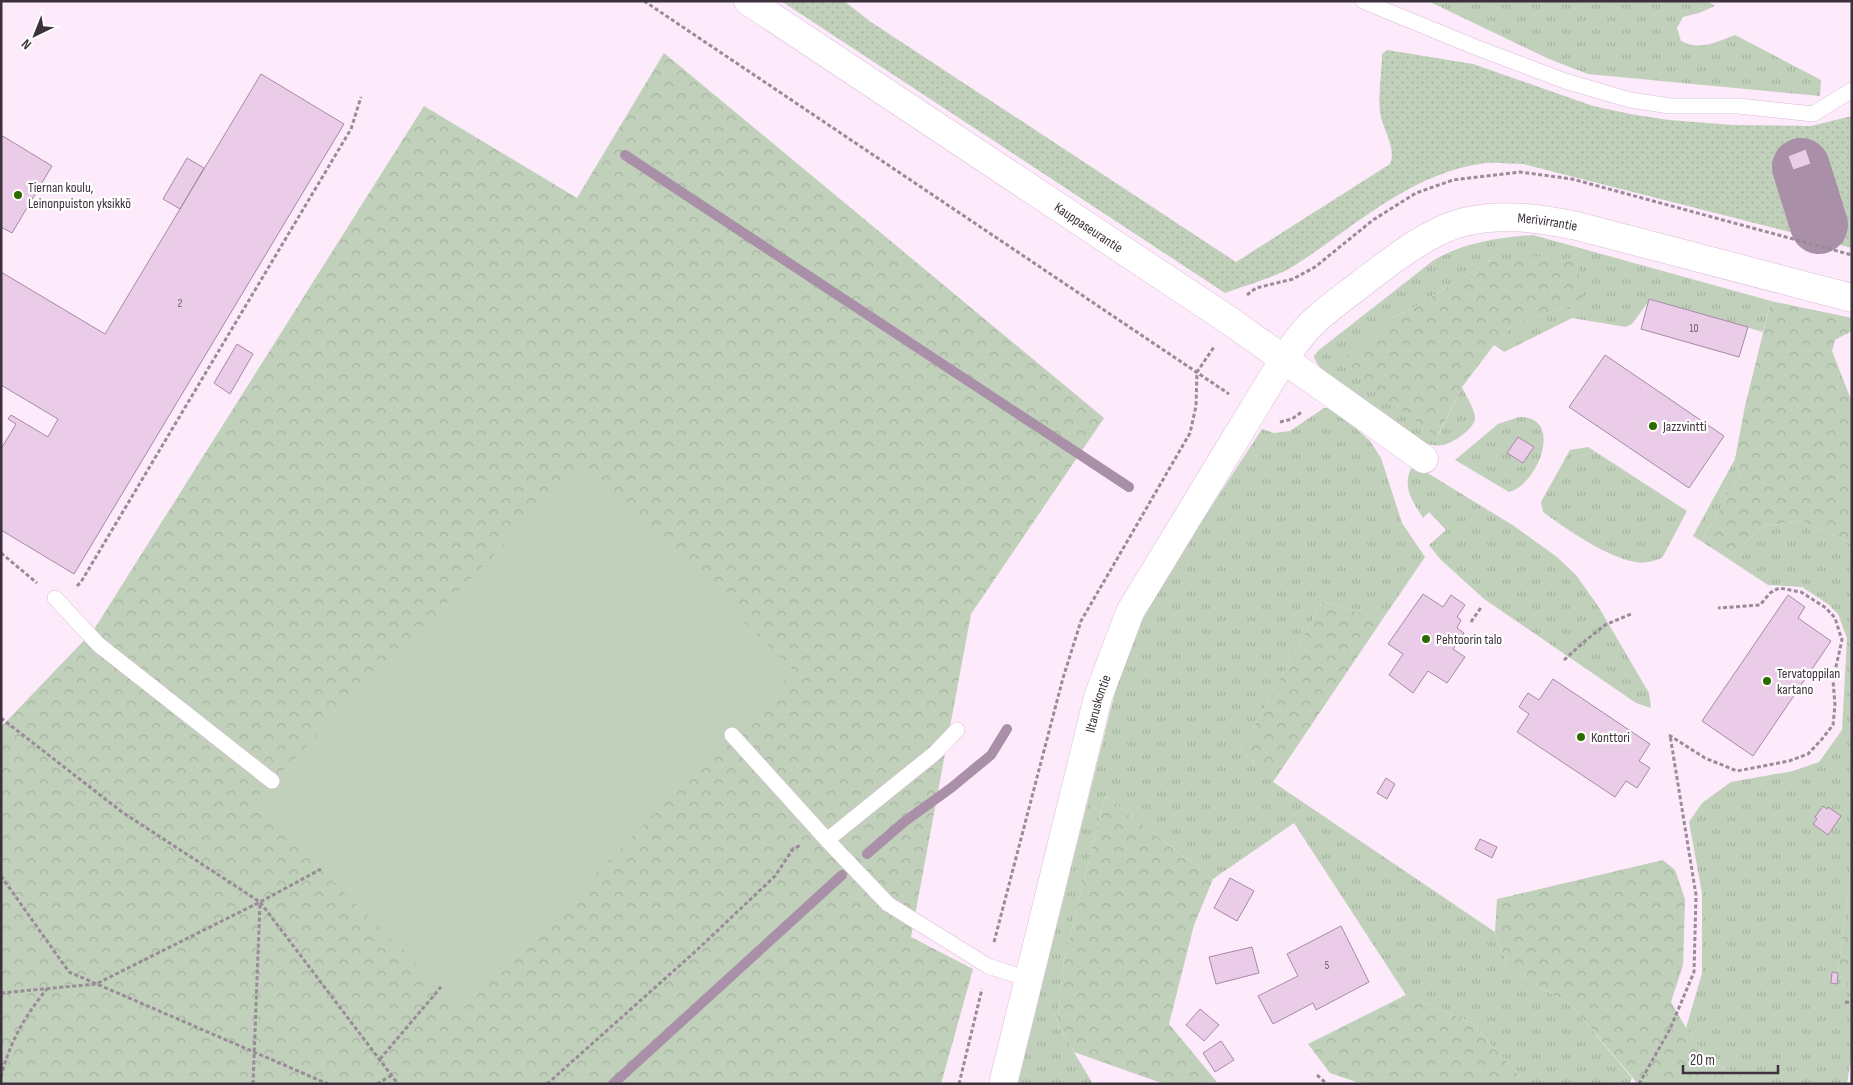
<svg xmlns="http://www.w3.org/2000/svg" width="1853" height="1085" font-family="'Sofia Sans Condensed',sans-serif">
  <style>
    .grass { fill: url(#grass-tufts) }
    .forest { fill: url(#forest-crowns) }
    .park { fill: url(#park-dots) }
    .pitch { fill: #c0d0ba }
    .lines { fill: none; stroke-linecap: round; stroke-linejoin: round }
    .stream { stroke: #a98fa7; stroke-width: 10 }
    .river { stroke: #a98fa7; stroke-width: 58 }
    .building { fill: #eacce8; stroke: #a68aa4 }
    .service-casing { stroke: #dabcd7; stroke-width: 16 }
    .minor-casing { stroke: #dabcd7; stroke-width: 29 }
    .path { stroke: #9a8b99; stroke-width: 3; stroke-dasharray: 4 2.5; stroke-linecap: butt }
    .service { stroke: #fff; stroke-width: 15 }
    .minor { stroke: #fff; stroke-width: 28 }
    .poi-dot { fill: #2b6c00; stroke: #fefefe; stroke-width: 2 }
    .labels { text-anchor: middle; stroke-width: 4.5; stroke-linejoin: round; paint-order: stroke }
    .number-label { font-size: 11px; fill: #685867 }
    .poi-label { font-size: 14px; fill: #3d313c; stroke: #fefefe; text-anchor: start }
    .street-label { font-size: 14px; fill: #3d313c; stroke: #fefefe }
  </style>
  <defs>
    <pattern id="grass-tufts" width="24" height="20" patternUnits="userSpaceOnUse" patternTransform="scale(1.25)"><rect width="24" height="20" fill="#c0d0ba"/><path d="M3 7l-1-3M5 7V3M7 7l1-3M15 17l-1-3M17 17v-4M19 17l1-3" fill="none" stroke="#a6b3a1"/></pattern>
    <pattern id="forest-crowns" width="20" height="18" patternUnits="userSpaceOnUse" patternTransform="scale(1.25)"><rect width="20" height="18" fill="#c0d0ba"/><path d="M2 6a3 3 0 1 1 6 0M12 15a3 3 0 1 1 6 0" fill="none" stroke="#a6b3a1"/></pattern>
    <pattern id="park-dots" width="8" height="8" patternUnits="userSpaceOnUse" patternTransform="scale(1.25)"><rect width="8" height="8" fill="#c0d0ba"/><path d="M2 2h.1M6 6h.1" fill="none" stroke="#a6b3a1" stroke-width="1.8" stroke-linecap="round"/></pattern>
  </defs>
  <rect width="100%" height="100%" fill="#fdeafb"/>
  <path class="grass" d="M1428,1H1707L1715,6L1699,13L1683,17L1677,28L1681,41C1700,51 1716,42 1735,35L1821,80L1820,96L1588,74L1549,59Z
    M1533,235L1771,301L1763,332L1650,299L1633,323L1626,327L1572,318L1504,352L1494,345L1514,323L1584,302L1491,260L1413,308L1390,319L1438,436L1462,387C1466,396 1474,408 1475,417C1476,428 1453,443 1443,445C1436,446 1431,445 1424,443C1403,429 1316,377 1314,356L1319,350L1434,260C1466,242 1497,238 1533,235Z
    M1324,408H1333L1370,441L1381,458L1402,523L1425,557L1382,620L1323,601L1241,750L1273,782L1495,932L1508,968L1571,1005L1632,1078L1629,1084H1527L1472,1023L1406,995L1294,823L1213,879L1105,796L1064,960L1057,1024L1093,1084H1017L1124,656L1156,591L1262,429L1274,433L1290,431Z
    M1519,417C1565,416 1538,485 1509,492L1455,460L1498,424Z
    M1588,447L1687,511L1662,558C1653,561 1645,564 1636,562C1608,558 1566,529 1543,512L1541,502L1570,450Z
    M1735,459L1741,473L1701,541L1693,536Z
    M1412,467L1421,469L1514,526L1557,557L1576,575L1598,606L1649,693L1651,708L1636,703L1484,599L1440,559L1429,545L1446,530L1429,512L1423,518C1413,502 1401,486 1412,467Z
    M1802,521L1852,544V859L1838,973L1852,992V1052L1847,1084H1760L1709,1061L1686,1028L1702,973V893L1689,822L1702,803L1731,782L1793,771L1819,762L1842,730L1847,638L1838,614L1828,604L1802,587L1768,585L1727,558L1764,526Z"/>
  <path class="forest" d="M664,53L1104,418L971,614L911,937L973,969L941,1084H1V727L93,631L424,106L577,198Z
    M1544,256L1577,261L1584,302L1514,323L1494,345L1462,387L1437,437L1339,362L1390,319L1413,308L1491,260Z
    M1771,301L1852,318V331L1835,340L1832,351L1852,402V544L1802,521L1764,526L1727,558L1701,541L1741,473L1735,459L1745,406Z
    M1323,601L1382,620L1273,782L1241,750Z
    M1105,796L1213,879L1194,925L1169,1024L1217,1082L1164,1084L1074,1052L1057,1024L1064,960Z
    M1852,859V992L1838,973Z
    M1663,860L1675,870L1685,899L1683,965L1671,1002L1686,1028L1709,1061L1760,1084H1638L1571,1005L1508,968L1495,932L1497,899Z
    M1406,995L1472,1023L1527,1084H1379L1356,1082L1330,1073L1308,1044Z"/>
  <path class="park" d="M781,1H844L871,22L1236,262L1390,164C1397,147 1382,129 1380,112C1378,96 1382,70 1382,54L1387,50L1473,64L1593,106L1630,114L1669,120L1733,125L1811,126L1852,116V248L1523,164C1511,164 1497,162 1485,163C1407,174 1356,227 1292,267C1276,277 1244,286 1225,293Z"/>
  <path class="pitch" d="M583,464L794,671L463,1009L252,802Z"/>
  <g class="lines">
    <path class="stream" d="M625,155L1129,487
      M867,854L904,822L951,788L991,755L1007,729
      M613,1084L842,875"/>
    <path class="river" d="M1801,167L1819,225"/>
  </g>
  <path class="building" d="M261,74L344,124L74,574L1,530V449L16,424L8,419L11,415L48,437L58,419L1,385V272L105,334Z
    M1,135L52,166L12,233L1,227Z
    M1806,149L1811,164L1793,170L1788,156Z
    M187,158L204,168L180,209L163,199Z
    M1649,299L1748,327L1739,357L1641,329Z
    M237,344L253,354L230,394L214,383Z
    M1605,355L1724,436L1689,488L1569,407Z
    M1518,437L1534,447L1523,463L1507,453Z
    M1423,594L1443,607L1451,595L1465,605L1457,617L1461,620L1457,628L1464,633L1453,649L1465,657L1447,683L1428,671L1413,693L1389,675L1403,654L1388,644Z
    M1788,595L1805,607L1798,618L1831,641L1753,756L1702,721Z
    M1553,679L1650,744L1639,761L1650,768L1637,788L1626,781L1615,797L1517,732L1529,714L1519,707L1523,700L1528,693L1539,700Z
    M1386,778L1395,784L1387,799L1377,793Z
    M1823,806L1827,809L1828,807L1841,816L1828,835L1813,824L1817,819L1815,817Z
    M1480,839L1497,847L1492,858L1475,849Z
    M1230,878L1254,891L1237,921L1214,908Z
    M1341,926L1369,982L1316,1010L1313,1003L1273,1024L1258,996L1298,976L1287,954Z
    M1252,947L1259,973L1216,984L1209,957Z
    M1832,972L1838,973L1837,984L1831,983Z
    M1200,1009L1219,1025L1204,1041L1186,1025Z
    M1221,1041L1234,1060L1215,1072L1203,1053Z"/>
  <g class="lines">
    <defs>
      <path id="service" d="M1363,1L1475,47L1565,81L1630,100L1670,106H1738L1813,114L1852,90
        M55,598L99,645L272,781
        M732,735L827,840L935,753L957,730
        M827,840L888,904L988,966L1028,979"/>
      <g id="minor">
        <path id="s1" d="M748,1L1230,321L1424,459"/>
        <path id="s2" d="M1003,1084L1098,697L1130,612L1284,359C1294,345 1304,329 1318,318C1330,307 1344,297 1357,287C1386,265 1427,231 1464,222C1503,213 1538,218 1577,226L1852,298"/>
      </g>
    </defs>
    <use href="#service" class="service-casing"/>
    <use href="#minor" class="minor-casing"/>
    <path class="path" d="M644,1L1229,394
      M1247,295L1256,288L1293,279L1315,267L1373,220L1416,193L1453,180L1520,172L1572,179L1852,255
      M1280,422L1292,419L1303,411
      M1,553L37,583
      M77,586L81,582L351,129L361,97
      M1471,622L1482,606
      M1564,660L1585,641L1605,625L1631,614
      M1,718L122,812L260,902L398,1084
      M1669,735L1705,758L1737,771L1789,761L1808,754L1822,739L1833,725L1835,705L1833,680L1842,640L1835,618L1826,608L1801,592L1779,588L1770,593L1760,605L1718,608
      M1,876L69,972L328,1084
      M994,942L1063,678L1081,621L1190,433L1196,406L1197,372L1214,347
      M1,993L96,984L260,902L321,869
      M1845,1002L1852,1003
      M380,1059L441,987
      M1317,1075L1327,1084
      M1,1077C9,1044 25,1015 47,989
      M253,1084L260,902
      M377,1084L392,1075
      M547,1084L697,950L775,876L793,849L801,845
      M959,1084L982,989
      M1639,1084L1670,1029L1694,972L1696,895L1670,735"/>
    <use href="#service" class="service"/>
    <use href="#minor" class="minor"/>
  </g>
  <g class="poi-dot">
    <circle cx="18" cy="195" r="5"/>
    <circle cx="1653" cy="426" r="5"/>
    <circle cx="1426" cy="639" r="5"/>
    <circle cx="1767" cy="681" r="5"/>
    <circle cx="1581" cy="737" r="5"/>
  </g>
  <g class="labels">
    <g class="number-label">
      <text x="180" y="307">2</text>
      <text x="1694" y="332">10</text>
      <text x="1327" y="969">5</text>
    </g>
    <g class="poi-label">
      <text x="28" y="192">Tiernan koulu,<tspan x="28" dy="16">Leinonpuiston yksikkö</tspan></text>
      <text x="1663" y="431">Jazzvintti</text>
      <text x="1436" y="644">Pehtoorin talo</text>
      <text x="1777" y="678">Tervatoppilan<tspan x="1777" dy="16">kartano</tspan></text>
      <text x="1591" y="742">Konttori</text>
    </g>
    <g class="street-label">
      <text dy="5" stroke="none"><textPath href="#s2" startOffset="1099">Merivirrantie</textPath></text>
      <text dy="5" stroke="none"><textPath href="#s1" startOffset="409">Kauppaseurantie</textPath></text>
      <text dy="5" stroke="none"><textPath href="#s2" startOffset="392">Iltaruskontie</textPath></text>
    </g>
  </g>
  <rect width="1853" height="1085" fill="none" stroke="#3d313c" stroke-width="5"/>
  <g transform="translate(35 35) rotate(223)" stroke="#fefefe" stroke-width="4" paint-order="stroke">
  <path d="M0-4L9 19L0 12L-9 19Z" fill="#3d313c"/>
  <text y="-8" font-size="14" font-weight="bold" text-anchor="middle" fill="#3d313c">N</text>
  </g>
  <path d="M1683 1065v8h95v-8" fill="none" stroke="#3d313c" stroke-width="2.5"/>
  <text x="1690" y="1065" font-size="15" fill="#3d313c" stroke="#fefefe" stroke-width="4" paint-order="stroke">20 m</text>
</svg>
